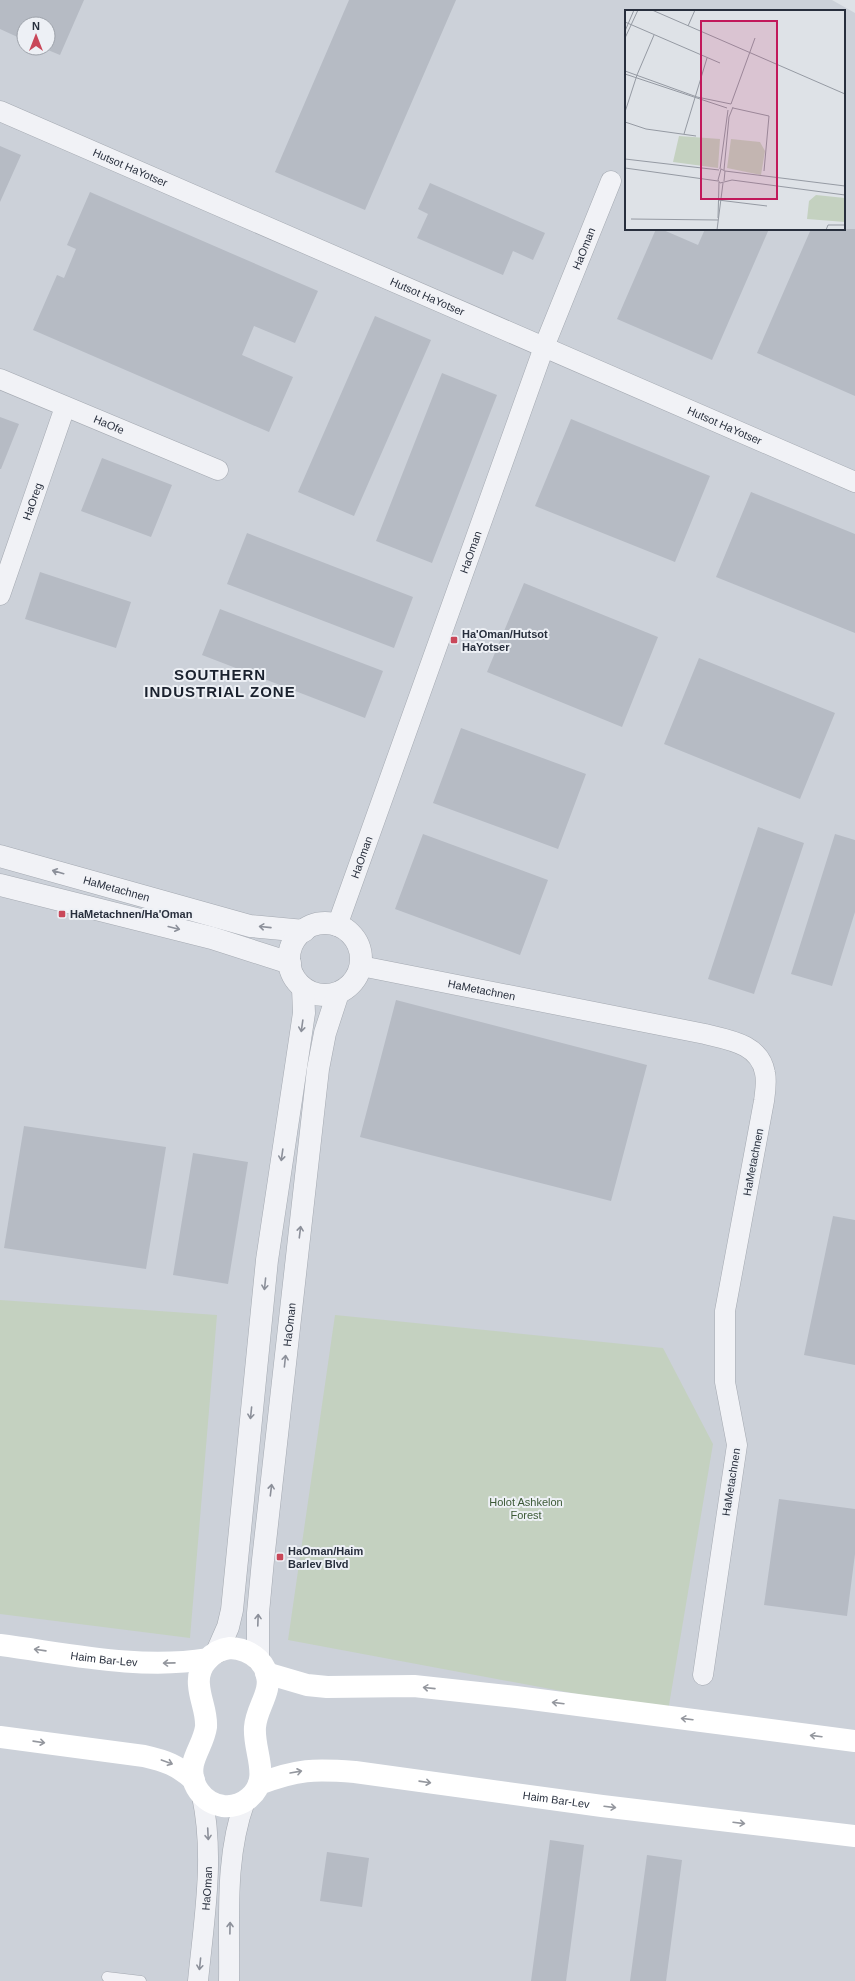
<svg xmlns="http://www.w3.org/2000/svg" width="855" height="1981" font-family="Helvetica,sans-serif">
  <style>
    .built { fill: #ccd1d9; fill-rule: evenodd }
    .green { fill: #c4d1c0 }
    .building { fill: #b6bbc4 }
    .lines { fill: none; stroke-linecap: round; stroke-linejoin: round }
    .service-casing { stroke: #a4a9b1; stroke-width: 11 }
    .minor-casing { stroke: #a4a9b1; stroke-width: 21 }
    .tertiary-casing { stroke: #a4a9b1; stroke-width: 23 }
    .service { stroke: #f1f2f6; stroke-width: 10 }
    .minor { stroke: #f1f2f6; stroke-width: 20 }
    .tertiary { stroke: #f1f2f6; stroke-width: 22 }
    .secondary { stroke: #fff; stroke-width: 22 }
    .oneway { stroke: #8c909a }
    .oneway2 { stroke: #94979e }
    .poi-dot { fill: #c94759; stroke: #edf0f5; stroke-width: 1.5 }
    .labels { text-anchor: middle; stroke-width: 4; stroke-linejoin: round; paint-order: stroke }
    .street-label { font-size: 11px; fill: #282f3d; stroke: #edf0f5 }
    .poi-label { font-size: 11px; font-weight: bold; fill: #282f3d; stroke: #edf0f5; text-anchor: start }
    .park-label { font-size: 11px; fill: #3c5936; stroke: #edf0f5 }
    .district-label { font-size: 15px; font-weight: bold; letter-spacing: 1px; fill: #1a212e; stroke: #edf0f5 }
    .inset-road { fill: none; stroke: #959aa3; stroke-width: 1 }
    .view { fill: #c2185b; fill-opacity: 0.15; stroke: #c2185b; stroke-width: 2 }
    .inset-edge { fill: none; stroke: #282f3d; stroke-width: 2 }
  </style>
  <rect width="100%" height="100%" fill="#dee2e7"/>
  <path class="built" d="M0,0H832L855,13V1981H0ZM626,11H844V229H626ZM24,24H48V48H24Z"/>
  <path class="green" d="M0,1300L217,1315L190,1638L0,1614Z
    M335,1315L663,1348L713,1444L668,1711L288,1640Z"/>
  <path class="building" d="M0,0H84L60,55L43,48H48V24H24V40L0,29Z
    M349,0H456L365,210L275,172Z
    M0,146L21,155L0,202Z
    M430,183L545,233L533,260L513,251L503,275L417,238L428,214L418,209Z
    M90,192L318,291L295,343L254,326L242,355L293,377L269,432L33,330L57,275L64,278L76,249L67,245Z
    M656,229H661L698,245L705,229H769L712,360L617,319Z
    M811,229H855V396L757,353Z
    M375,316L431,340L354,516L298,492Z
    M442,373L497,395L432,563L376,541Z
    M0,417L19,424L1,469H0Z
    M571,419L710,476L675,562L535,506Z
    M102,458L172,485L151,537L81,511Z
    M751,492L855,534V633L716,577Z
    M247,533L413,597L394,648L227,584Z
    M40,572L131,602L116,648L25,619Z
    M524,583L658,637L622,727L487,672Z
    M220,609L383,671L365,718L202,655Z
    M699,658L835,713L800,799L664,744Z
    M461,728L586,774L558,849L433,803Z
    M758,827L804,843L754,994L708,979Z
    M423,834L548,880L520,955L395,909Z
    M835,834L855,840V912L832,986L791,974Z
    M396,1000L647,1065L611,1201L360,1137Z
    M24,1126L166,1147L146,1269L4,1248Z
    M193,1153L248,1162L228,1284L173,1275Z
    M833,1216L855,1220V1365L804,1355Z
    M779,1499L855,1509V1554L847,1616L764,1605Z
    M550,1840L584,1845L566,1981H531Z
    M327,1852L369,1858L362,1907L320,1901Z
    M647,1855L682,1860L666,1981H630Z"/>
  <g class="lines">
    <defs>
      <path id="service" d="M107,1977L141,1981"/>
      <g id="minor">
        <path id="s1" d="M0,111L855,482"/>
        <path id="s2" d="M0,379L218,470"/>
        <path id="s3" d="M0,595L65,407"/>
        <path id="s4" d="M337,926L544,347L611,181"/>
        <path id="s5" d="M361,966L705,1034C730,1040 760,1044 765,1073C767,1082 765,1093 764,1101L725,1311V1382L737,1445L703,1675"/>
        <path id="s6" d="M198,1981C204,1919 215,1857 202,1796"/>
        <path d="M229,1981C230,1921 224,1858 245,1801"/>
      </g>
      <g id="tertiary">
        <path id="s7" d="M0,856L250,926L304,931"/>
        <path d="M0,885L212,938L290,963"/>
        <circle cx="325" cy="959" r="36"/>
        <path d="M217,1652L228,1627L232,1610L267,1260L304,1013L303,988"/>
        <path id="s8" d="M258,1659V1613L263,1560L318,1069L325,1033L338,993"/>
      </g>
    </defs>
    <use href="#service" class="service-casing"/>
    <use href="#minor" class="minor-casing"/>
    <use href="#tertiary" class="tertiary-casing"/>
    <use href="#service" class="service"/>
    <use href="#minor" class="minor"/>
    <use href="#tertiary" class="tertiary"/>
    <g class="secondary">
      <path id="s9" d="M0,1645C69,1654 139,1670 208,1659"/>
      <path d="M230,1648C252,1649 272,1665 267,1689C264,1702 256,1713 255,1727C253,1752 272,1779 249,1798C242,1804 232,1807 223,1806C203,1803 189,1784 193,1764C196,1751 204,1741 206,1727C207,1712 200,1700 199,1685C197,1666 212,1650 230,1648Z"/>
      <path d="M266,1673L307,1685L327,1687L414,1686L516,1697L855,1741"/>
      <path d="M0,1737L144,1756C166,1761 177,1765 194,1780"/>
      <path id="s10" d="M259,1784C298,1769 314,1769 355,1772L602,1806L855,1836"/>
    </g>
  </g>
  <defs><path id="oneway-shaft" d="M-6 0H5M1.5-3L5.5 0L1.5 3" fill="none" stroke-width="1.6" stroke-linecap="round" stroke-linejoin="round"/></defs>
  <g class="oneway">
    <use href="#oneway-shaft" transform="translate(58 872) rotate(-164)"/>
    <use href="#oneway-shaft" transform="translate(265 927) rotate(-174)"/>
    <use href="#oneway-shaft" transform="translate(174 928) rotate(14)"/>
    <use href="#oneway-shaft" transform="translate(302 1026) rotate(98)"/>
    <use href="#oneway-shaft" transform="translate(282 1155) rotate(98)"/>
    <use href="#oneway-shaft" transform="translate(300 1232) rotate(-83)"/>
    <use href="#oneway-shaft" transform="translate(265 1284) rotate(96)"/>
    <use href="#oneway-shaft" transform="translate(285 1361) rotate(-84)"/>
    <use href="#oneway-shaft" transform="translate(251 1413) rotate(96)"/>
    <use href="#oneway-shaft" transform="translate(271 1490) rotate(-83)"/>
    <use href="#oneway-shaft" transform="translate(258 1620) rotate(-88)"/>
    <use href="#oneway-shaft" transform="translate(208 1834) rotate(87)"/>
    <use href="#oneway-shaft" transform="translate(230 1928) rotate(-89)"/>
    <use href="#oneway-shaft" transform="translate(200 1964) rotate(96)"/>
  </g>
  <g class="oneway2">
    <use href="#oneway-shaft" transform="translate(40 1650) rotate(-172)"/>
    <use href="#oneway-shaft" transform="translate(169 1663) rotate(179)"/>
    <use href="#oneway-shaft" transform="translate(429 1688) rotate(-174)"/>
    <use href="#oneway-shaft" transform="translate(558 1703) rotate(-173)"/>
    <use href="#oneway-shaft" transform="translate(687 1719) rotate(-173)"/>
    <use href="#oneway-shaft" transform="translate(816 1736) rotate(-173)"/>
    <use href="#oneway-shaft" transform="translate(39 1742) rotate(8)"/>
    <use href="#oneway-shaft" transform="translate(167 1762) rotate(20)"/>
    <use href="#oneway-shaft" transform="translate(296 1772) rotate(-10)"/>
    <use href="#oneway-shaft" transform="translate(425 1782) rotate(8)"/>
    <use href="#oneway-shaft" transform="translate(610 1807) rotate(7)"/>
    <use href="#oneway-shaft" transform="translate(739 1823) rotate(7)"/>
  </g>
  <g class="poi-dot">
    <rect x="450" y="636" width="8" height="8" rx="2"/>
    <rect x="58" y="910" width="8" height="8" rx="2"/>
    <rect x="276" y="1553" width="8" height="8" rx="2"/>
  </g>
  <g class="labels">
    <g class="street-label">
      <text dy="4" stroke="none"><textPath href="#s1" startOffset="142">Hutsot HaYotser</textPath></text>
      <text dy="4" stroke="none"><textPath href="#s4" startOffset="721">HaOman</textPath></text>
      <text dy="4" stroke="none"><textPath href="#s1" startOffset="466">Hutsot HaYotser</textPath></text>
      <text dy="4" stroke="none"><textPath href="#s2" startOffset="118">HaOfe</textPath></text>
      <text dy="4" stroke="none"><textPath href="#s1" startOffset="790">Hutsot HaYotser</textPath></text>
      <text dy="4" stroke="none"><textPath href="#s3" startOffset="99">HaOreg</textPath></text>
      <text dy="4" stroke="none"><textPath href="#s4" startOffset="397">HaOman</textPath></text>
      <text dy="4" stroke="none"><textPath href="#s4" startOffset="73">HaOman</textPath></text>
      <text dy="4" stroke="none"><textPath href="#s7" startOffset="121">HaMetachnen</textPath></text>
      <text dy="4" stroke="none"><textPath href="#s5" startOffset="123">HaMetachnen</textPath></text>
      <text transform="translate(753 1162) rotate(-79)" y="4">HaMetachnen</text>
      <text dy="4" stroke="none"><textPath href="#s8" startOffset="336">HaOman</textPath></text>
      <text transform="translate(731 1482) rotate(-81)" y="4">HaMetachnen</text>
      <text dy="4" stroke="none"><textPath href="#s9" startOffset="105">Haim Bar-Lev</textPath></text>
      <text dy="4" stroke="none"><textPath href="#s10" startOffset="301">Haim Bar-Lev</textPath></text>
      <text dy="4" stroke="none"><textPath href="#s6" startOffset="93">HaOman</textPath></text>
    </g>
    <g class="poi-label">
      <text x="462" y="638">Ha'Oman/Hutsot<tspan x="462" dy="13">HaYotser</tspan></text>
      <text x="70" y="918">HaMetachnen/Ha'Oman</text>
      <text x="288" y="1555">HaOman/Haim<tspan x="288" dy="13">Barlev Blvd</tspan></text>
    </g>
    <g class="park-label">
      <text x="526" y="1506">Holot Ashkelon<tspan x="526" dy="13">Forest</tspan></text>
    </g>
    <g class="district-label">
      <text x="220" y="680">SOUTHERN<tspan x="220" dy="17">INDUSTRIAL ZONE</tspan></text>
    </g>
  </g>
  <g transform="translate(625 10)">
    <rect width="220" height="220" fill="#dee2e7"/>
    <path d="M54,126L95,129L93,158L48,152ZM106,129L135,132L140,141L136,165L102,158ZM191,185L220,188V212L182,209L184,191Z" fill="#c4d1c0"/>
    <path class="inset-road" d="M27,0L220,84M0,12L95,53M63,16L70,0M0,21L9,0M0,28L13,0M0,61L72,87L106,94M0,64L102,98M106,94L130,28M108,98L144,106L139,161M0,102L12,65L29,25M0,112L21,119L71,126M59,124L82,48M0,149L94,160M0,158L93,171M95,159L103,100M99,160L104,107L108,97M100,161L220,176M99,171L100,161L96,159L93,170L95,173L107,170L220,185M93,190L142,196M93,208L94,172M6,209L93,210M92,220L98,173M201,220L203,215H220"/>
    <path class="view" d="M76,11H152V189H76Z"/>
    <rect width="220" height="220" class="inset-edge"/>
  </g>
  <g transform="translate(36 36)"><circle r="19" fill="#edf0f5" stroke="#9ea3ab"/>
  <path d="M0-3L7 15L0 10L-7 15Z" fill="#c94759"/>
  <text y="-6" font-size="11" font-weight="bold" text-anchor="middle" fill="#282f3d">N</text>
  </g>
</svg>
